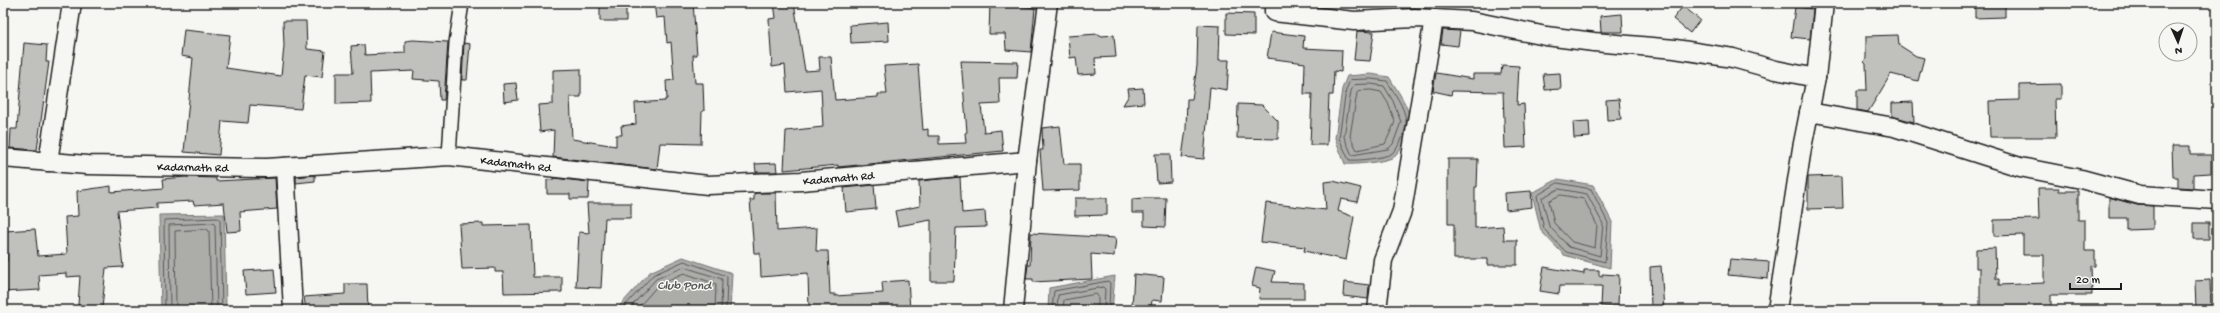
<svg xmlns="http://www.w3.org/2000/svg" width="2220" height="313" font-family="'Gochi Hand',sans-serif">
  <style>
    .water { fill: #acaca9; stroke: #727271 }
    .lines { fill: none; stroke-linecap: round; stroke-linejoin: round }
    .shore { stroke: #565654; stroke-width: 1 }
    .building { fill: #c0c0bd; stroke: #1c1c1c }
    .pedestrian-casing { stroke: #1c1c1c; stroke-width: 16 }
    .minor-casing { stroke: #1c1c1c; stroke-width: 21 }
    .pedestrian { stroke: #f6f6f2; stroke-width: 13 }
    .minor { stroke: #f6f6f2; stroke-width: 18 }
    .labels { text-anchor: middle; stroke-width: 3; stroke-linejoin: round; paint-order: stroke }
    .street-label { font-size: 12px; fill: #1c1c1c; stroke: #f6f6f2 }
    .water-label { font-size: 13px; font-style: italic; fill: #565654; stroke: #f6f6f2 }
  </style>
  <rect width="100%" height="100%" fill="#f6f6f2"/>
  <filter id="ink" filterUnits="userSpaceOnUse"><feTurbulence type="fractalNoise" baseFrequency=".025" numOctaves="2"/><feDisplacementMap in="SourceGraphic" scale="8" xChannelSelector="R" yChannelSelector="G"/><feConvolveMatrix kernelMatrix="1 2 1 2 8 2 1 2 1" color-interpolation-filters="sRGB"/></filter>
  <g filter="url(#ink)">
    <path class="water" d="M1371,74L1389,77C1397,90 1409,106 1410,121C1410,131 1402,152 1394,157C1385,162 1355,165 1345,164L1335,138L1342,89L1347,76Z
      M1558,179L1593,185L1612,222L1610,268L1564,255L1541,231L1532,193Z
      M224,214L226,309L161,310L159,215Z
      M683,257L732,273L730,310H616L650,272Z
      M1115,276L1112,310H1048L1049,288Z"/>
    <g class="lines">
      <path class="shore" d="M1371,79L1387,81C1394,93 1404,106 1406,120C1407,129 1399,149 1391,154C1383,158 1358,161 1349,160L1339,138L1346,90L1350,80Z
        M1371,84L1384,86L1393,101L1401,122L1393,144L1388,149L1352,155L1344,137L1351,91L1354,85Z
        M1371,90L1381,92L1388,103L1395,122L1385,144L1357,150L1350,136L1357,93L1358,91Z
        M1558,183L1591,189L1608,223L1605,262L1566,252L1544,229L1537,196Z
        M1559,189L1587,194L1603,224L1600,256L1569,247L1549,226L1542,198Z
        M1561,195L1584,199L1597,225L1595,248L1572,242L1554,223L1549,201Z
        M165,310L164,220L218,218L220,220L222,310
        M170,310L169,225L213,223L215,225L217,310
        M176,310L175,231L207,229L209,231L211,310
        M621,310L653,275L684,261L727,276L726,310
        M628,310L656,279L684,267L722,279L721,310
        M636,310L659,284L684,273L716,284L715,310
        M1052,310L1054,291L1108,281L1110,283L1109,310
        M1057,310L1058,295L1103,287L1105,289L1104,310
        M1063,310L1064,300L1096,294L1098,296V310"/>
    </g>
    <path class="building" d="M600,3H626V21H600Z
      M654,3H693L697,55H693L695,83H703L704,111H702L701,144L660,143L657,169L553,157L554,130L540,132L538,105L553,104V70L581,69V97H570L572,139L616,146V135H622L621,126L636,124L635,103L665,101V99H667L666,81L674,80L671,42L667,43L665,17L656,18Z
      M774,3H794L805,71L820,70L819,57H831L835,100L878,97V94H887L884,66L918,64L923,130L928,129V136H939V144L966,143L965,133L967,132L961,61L1018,62L1017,78H999L1000,104L981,105L984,132L1001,130L1003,151L838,167V165L784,170L786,131L823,127L821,89L787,92L785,65L772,67L769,19L776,18Z
      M990,3H1019L1018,6L1035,8L1031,52L1006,50L1005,34H989Z
      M2005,3V17L1975,18V4Z
      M1683,6L1700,20L1690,33L1673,19Z
      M1795,7L1813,9L1810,39L1791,37Z
      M1226,13L1254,14V35L1226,34Z
      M1622,14L1623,32H1601L1600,16Z
      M283,21H306L307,49L325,51L322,77L305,75L301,109L250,105L248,123L222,121L219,155L184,152L193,58L181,56L184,30L230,35L226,68L281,76L284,46Z
      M888,22L889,41L851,43L850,25Z
      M1198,25L1220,26L1219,60H1229L1227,90L1210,87L1204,159L1182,157L1186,129L1187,99H1192L1197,66Z
      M1443,30L1460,31L1458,46L1441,44Z
      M1357,31L1374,32L1370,61L1354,60Z
      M1271,32L1304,36L1303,48L1342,50L1341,72L1334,71L1333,95H1329L1327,145H1310L1312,94H1304L1305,63L1267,58Z
      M1098,34L1102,36L1114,35L1116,57L1095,58L1096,74L1078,75L1076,57L1070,58L1068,36Z
      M1898,35L1899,45L1916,56L1924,58L1918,81L1891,74L1868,112L1857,110V90H1867L1866,64L1864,62L1866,58V36Z
      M413,40L448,42L444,100H440L439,81L413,79L414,71L370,73L371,103L336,104V73H353L351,46L364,45L365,55L405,53V41Z
      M24,43L47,45L46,62H49L37,150L10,148L11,129H17Z
      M464,43L470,44L467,80H462Z
      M1502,65L1519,66L1517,105L1524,104L1526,147L1505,148L1503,92L1452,91L1451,95L1433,91L1436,73L1473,79V74H1501Z
      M1560,73L1561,89L1545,90L1543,74Z
      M516,83L518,100L504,102L503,84Z
      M2061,84V99H2055L2056,137H1990L1989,101L2019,100V85Z
      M1143,88L1144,103L1123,105L1129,95L1128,89Z
      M1619,99L1621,119L1607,120L1606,100Z
      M1913,102L1914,122L1892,116V103Z
      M1238,104L1262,105L1278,121V139L1237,138Z
      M1589,121L1590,137L1574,138L1573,122Z
      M1060,126L1064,164H1080V190L1043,191L1040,150H1043L1042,128Z
      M2172,146H2190V155H2211V173L2193,174V188L2178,187V177H2173Z
      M1155,154H1170L1171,182L1157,183Z
      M1448,159H1478L1477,187H1475V228L1503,226L1504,240H1517V265H1488V259H1454V224H1448Z
      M776,163L777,172H756L755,164Z
      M315,175V181L296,183V177Z
      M1842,176L1843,208L1808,209V177Z
      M185,177L216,178V181L275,178L277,209L240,212L241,231L227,232L224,203L194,205L193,201L157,203V208L117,211L123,267L106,268L102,308L78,305L80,276L66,277V273L39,275L40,290L3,292V261H7L5,231L35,229L38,256L67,254L65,217L78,216L77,191L111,186V192L164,188L163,179Z
      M960,177L962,213L985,211L986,227L956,228L954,281H931V220L898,226L895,211L920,206L919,181Z
      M553,178L589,182L588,199H570V194H547V180H553Z
      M1333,181L1361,188L1357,202L1341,199L1338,211L1354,217L1346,260L1304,251L1305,247L1261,242L1266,203L1326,210L1324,182Z
      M874,185L876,209L846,212L844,188Z
      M2038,188H2059V191H2078V220H2085V251H2095V266H2091L2092,295H2051V310H1980V268H1976V249L1995,248L1996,279H1999V285L2044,283V255H2023V235L1994,236V220L2039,219Z
      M1531,191L1532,207L1506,210L1505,193Z
      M776,193L777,231L817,228L816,251H828L830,294H835V296L883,293L882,282L908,280L910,310H809L808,273L761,277L760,253H754L750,200H754V194L756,193Z
      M2109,197L2137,205L2153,206V229L2127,230V218H2109Z
      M1075,198H1107V215L1075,216Z
      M1145,198H1166L1165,227L1144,226V213H1132V199Z
      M587,203H631V218H605L601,288L576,287L579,232L589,233Z
      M483,223V226L531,225L533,277H562V292L504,293L503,272H495V268L462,269L459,224Z
      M2194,223H2209V239H2194Z
      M1031,233L1116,238L1114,256L1091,254L1092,279L1033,282V279H1026L1028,265H1030Z
      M1730,259L1769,262L1768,279L1728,275Z
      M1661,266L1664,310H1651L1650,267Z
      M1256,267L1275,271L1272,282L1304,283V299H1259L1260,288L1252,286Z
      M1544,267L1584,274V270H1599V276L1602,277V274L1619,275L1618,307L1601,306L1602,286H1560L1559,294L1540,291Z
      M274,269L276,292L246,294L244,271Z
      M1134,274L1164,277L1162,301L1152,300L1151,309L1132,307Z
      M2210,280L2211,310H2196L2195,281Z
      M1344,282L1369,285L1368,299L1343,296Z
      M345,284H367L368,310H306L304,297L345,294Z"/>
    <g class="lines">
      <defs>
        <path id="pedestrian" d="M449,156L456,43L462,3"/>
        <g id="minor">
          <path d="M1274,3V12L1354,21L1415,18L1472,21L1546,36L1594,42L1675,49L1733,58L1776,70L1816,78"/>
          <path d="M1809,112L1894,127L2020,167L2081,179L2140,195L2217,200"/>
          <path id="s1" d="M3,158L87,165L267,168L449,156L708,185L801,181L1027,161"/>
          <path d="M48,162L72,3"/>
          <path d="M285,167L293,310"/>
          <path d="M1013,310L1027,161L1048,3"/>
          <path d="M1377,310L1383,260L1402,211L1434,19"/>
          <path d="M1777,310L1802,148L1816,78L1824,3"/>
        </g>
      </defs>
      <use href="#pedestrian" class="pedestrian-casing"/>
      <use href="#minor" class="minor-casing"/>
      <use href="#pedestrian" class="pedestrian"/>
      <use href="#minor" class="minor"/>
    </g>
  </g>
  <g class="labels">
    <g class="street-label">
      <text dy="4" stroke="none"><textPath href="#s1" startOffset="514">Kadarnath Rd</textPath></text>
      <text dy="4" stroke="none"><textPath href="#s1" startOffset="190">Kadarnath Rd</textPath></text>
      <text dy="4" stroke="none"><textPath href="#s1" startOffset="838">Kadarnath Rd</textPath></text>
    </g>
    <g class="water-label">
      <text x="684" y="289">Club Pond</text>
    </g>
  </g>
  <rect width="2220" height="313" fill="none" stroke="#f6f6f2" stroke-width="16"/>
  <rect x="8" y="8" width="2204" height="297" fill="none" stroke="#1c1c1c" stroke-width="1.5" filter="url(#ink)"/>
  <g transform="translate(2178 42) rotate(177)"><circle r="19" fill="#f6f6f2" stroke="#9f9f9c"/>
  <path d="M0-3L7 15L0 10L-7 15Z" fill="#1c1c1c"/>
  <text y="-6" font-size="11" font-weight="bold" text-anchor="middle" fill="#1c1c1c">N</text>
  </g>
  <path d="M2070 283v6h51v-6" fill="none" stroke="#1c1c1c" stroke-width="2"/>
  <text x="2076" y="283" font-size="12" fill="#1c1c1c" stroke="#f6f6f2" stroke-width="3" paint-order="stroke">20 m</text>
</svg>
